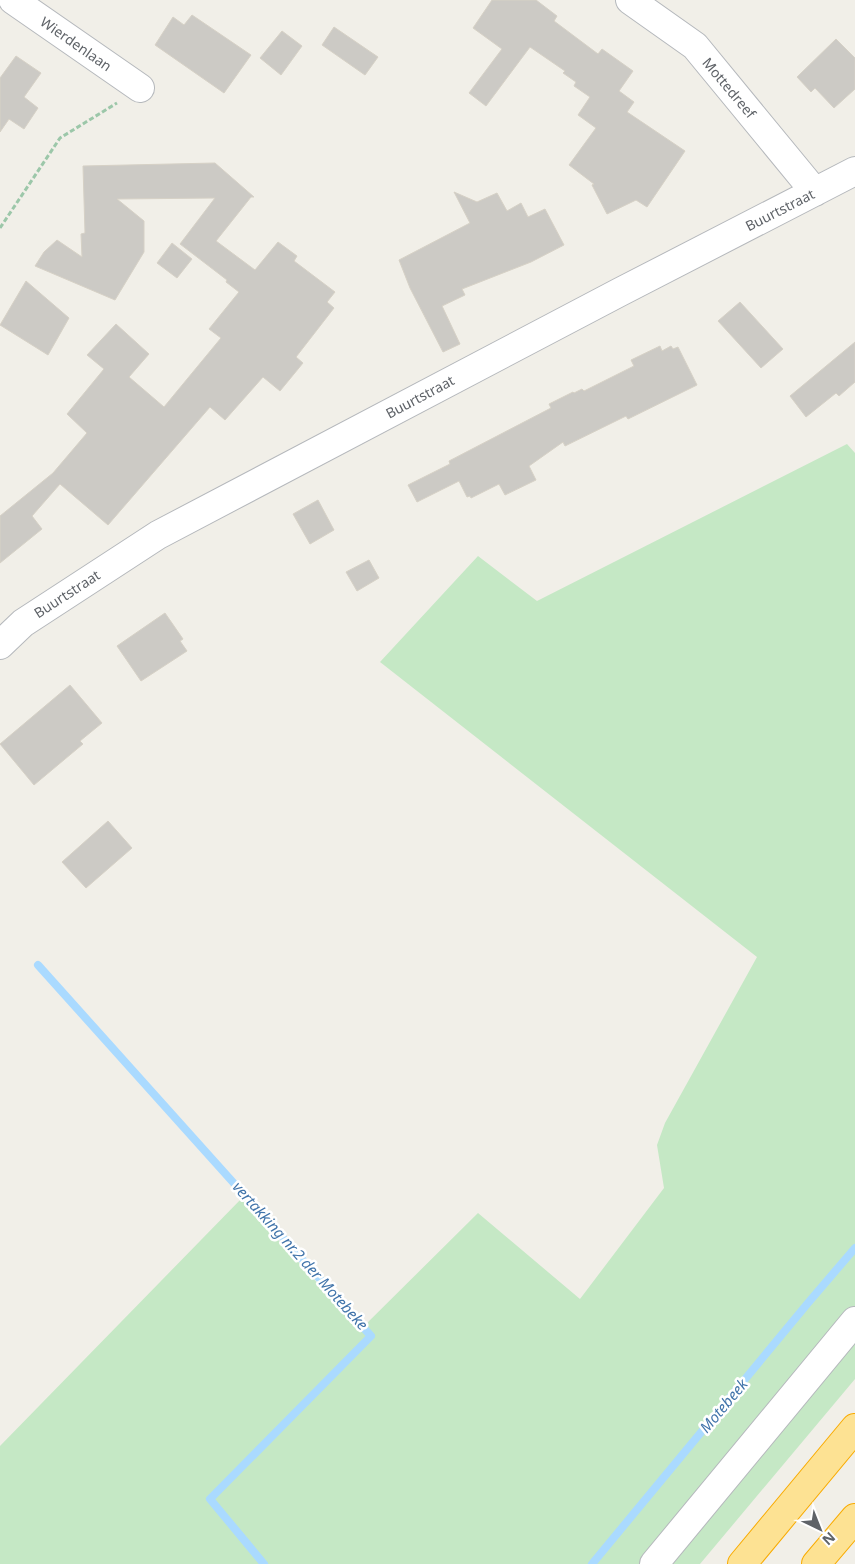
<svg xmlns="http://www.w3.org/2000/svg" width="855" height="1564" font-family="'Noto Sans',sans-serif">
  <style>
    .green { fill: #c5e8c5 }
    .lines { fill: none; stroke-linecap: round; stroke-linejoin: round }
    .stream { stroke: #aadaff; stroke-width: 8 }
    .building { fill: #cccac5; stroke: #d6d1c6 }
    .minor-casing { stroke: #b5b8bc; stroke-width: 30 }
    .highway-casing { stroke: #f9ab00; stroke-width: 30 }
    .path { stroke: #9cc7a9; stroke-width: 3; stroke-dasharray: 5 2.5; stroke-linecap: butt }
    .minor { stroke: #fff; stroke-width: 28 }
    .highway { stroke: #fde293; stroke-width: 28 }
    .labels { text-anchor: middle; stroke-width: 5; stroke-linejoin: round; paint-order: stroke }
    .street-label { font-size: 14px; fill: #5f6368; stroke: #fff }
    .water-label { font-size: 15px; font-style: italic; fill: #4174aa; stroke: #fff }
  </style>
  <rect width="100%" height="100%" fill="#f1efe8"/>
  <path class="green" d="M847,444L855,453V1379L700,1564H0V1446L241,1199L360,1330L478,1213L580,1299L664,1188L657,1145L665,1123L757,957L380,662L478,556L537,601Z"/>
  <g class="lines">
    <path class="stream" d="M38,965L371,1336L210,1499L264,1564
      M592,1564L808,1303L855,1248"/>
  </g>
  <path class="building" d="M492,0H536L557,16L554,21L598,54L602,49L633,71L619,91L634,102L627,112L685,151L647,207L636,200L607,214L592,185L594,184L569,165L596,128L578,115L590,97L574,86L576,82L563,73L565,71L530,47L486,106L469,93L502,49L473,28Z
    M192,15L251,55L224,93L155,45L173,17L184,25Z
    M334,27L378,57L365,75L322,45Z
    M282,31L302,46L281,75L260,58Z
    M836,39L855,58V89L834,108L815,88L811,92L797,77Z
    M16,56L41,73L24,97L38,108L24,129L9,119L0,132V78Z
    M215,163L254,197H251L216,241L255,270L278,242L297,256L294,261L335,292L327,302L334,308L296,357L303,363L280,391L263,377L225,420L210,407L108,525L60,484L32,516L42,529L0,563V516L53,473L87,433L67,414L104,369L87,355L116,324L149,354L129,377L164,407L221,338L209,329L239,292L226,282L227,280L180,244L215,198L117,199L144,221V252L115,300L35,266L44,252L57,240L82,257L81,234L85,233L83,166Z
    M454,192L477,202L497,193L507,211L521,203L528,217L545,209L564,245L531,262L462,289L465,295L442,306L460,344L443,352L410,288L399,260L470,223Z
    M172,243L192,259L177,278L157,263Z
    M26,281L69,318L48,355L0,325Z
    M740,302L783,349L761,368L718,321Z
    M855,342V382L839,396L836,393L806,417L790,396Z
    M660,346L662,351L671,346L673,349L678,347L697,385L628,419L626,416L565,446L563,442L529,466L536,480L505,495L499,484L471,498L470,496L467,497L459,481L417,502L408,485L450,464L449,461L551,408L549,404L573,392L574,393L582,389L584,391L634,366L631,360Z
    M318,500L334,530L310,544L293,514Z
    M369,560L379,578L357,591L346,572Z
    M165,613L183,639L180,641L187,651L141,681L117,646Z
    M70,685L102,723L80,741L83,744L34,785L0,744Z
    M108,821L132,848L86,888L62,862Z"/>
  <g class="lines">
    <defs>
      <path id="minor" d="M13,0L140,88
        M630,0L695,46L815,192
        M0,645L23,623L158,535L620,292L855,171
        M654,1564L855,1321"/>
      <path id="highway" d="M742,1564L855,1428
        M816,1564L855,1518"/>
    </defs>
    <use href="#minor" class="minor-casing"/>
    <use href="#highway" class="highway-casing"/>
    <path class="path" d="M0,228L60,138L117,103"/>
    <use href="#minor" class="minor"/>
    <use href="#highway" class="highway"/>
  </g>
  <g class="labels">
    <g class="street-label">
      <text transform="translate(76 44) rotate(35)" y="5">Wierdenlaan</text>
      <text transform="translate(729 88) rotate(50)" y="5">Mottedreef</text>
      <text transform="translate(780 210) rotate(-27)" y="5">Buurtstraat</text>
      <text transform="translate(420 397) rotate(-28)" y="5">Buurtstraat</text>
      <text transform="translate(67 594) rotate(-33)" y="5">Buurtstraat</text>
    </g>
    <g class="water-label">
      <text transform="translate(300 1256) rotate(48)" y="5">vertakking nr.2 der Motebeke</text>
      <text transform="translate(724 1406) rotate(-50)" y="5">Motebeek</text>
    </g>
  </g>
  <g transform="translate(820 1529) rotate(137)" stroke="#ffffff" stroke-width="4" paint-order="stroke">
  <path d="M0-4L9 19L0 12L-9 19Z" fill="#5f6368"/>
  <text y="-8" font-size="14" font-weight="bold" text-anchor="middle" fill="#5f6368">N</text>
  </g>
</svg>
